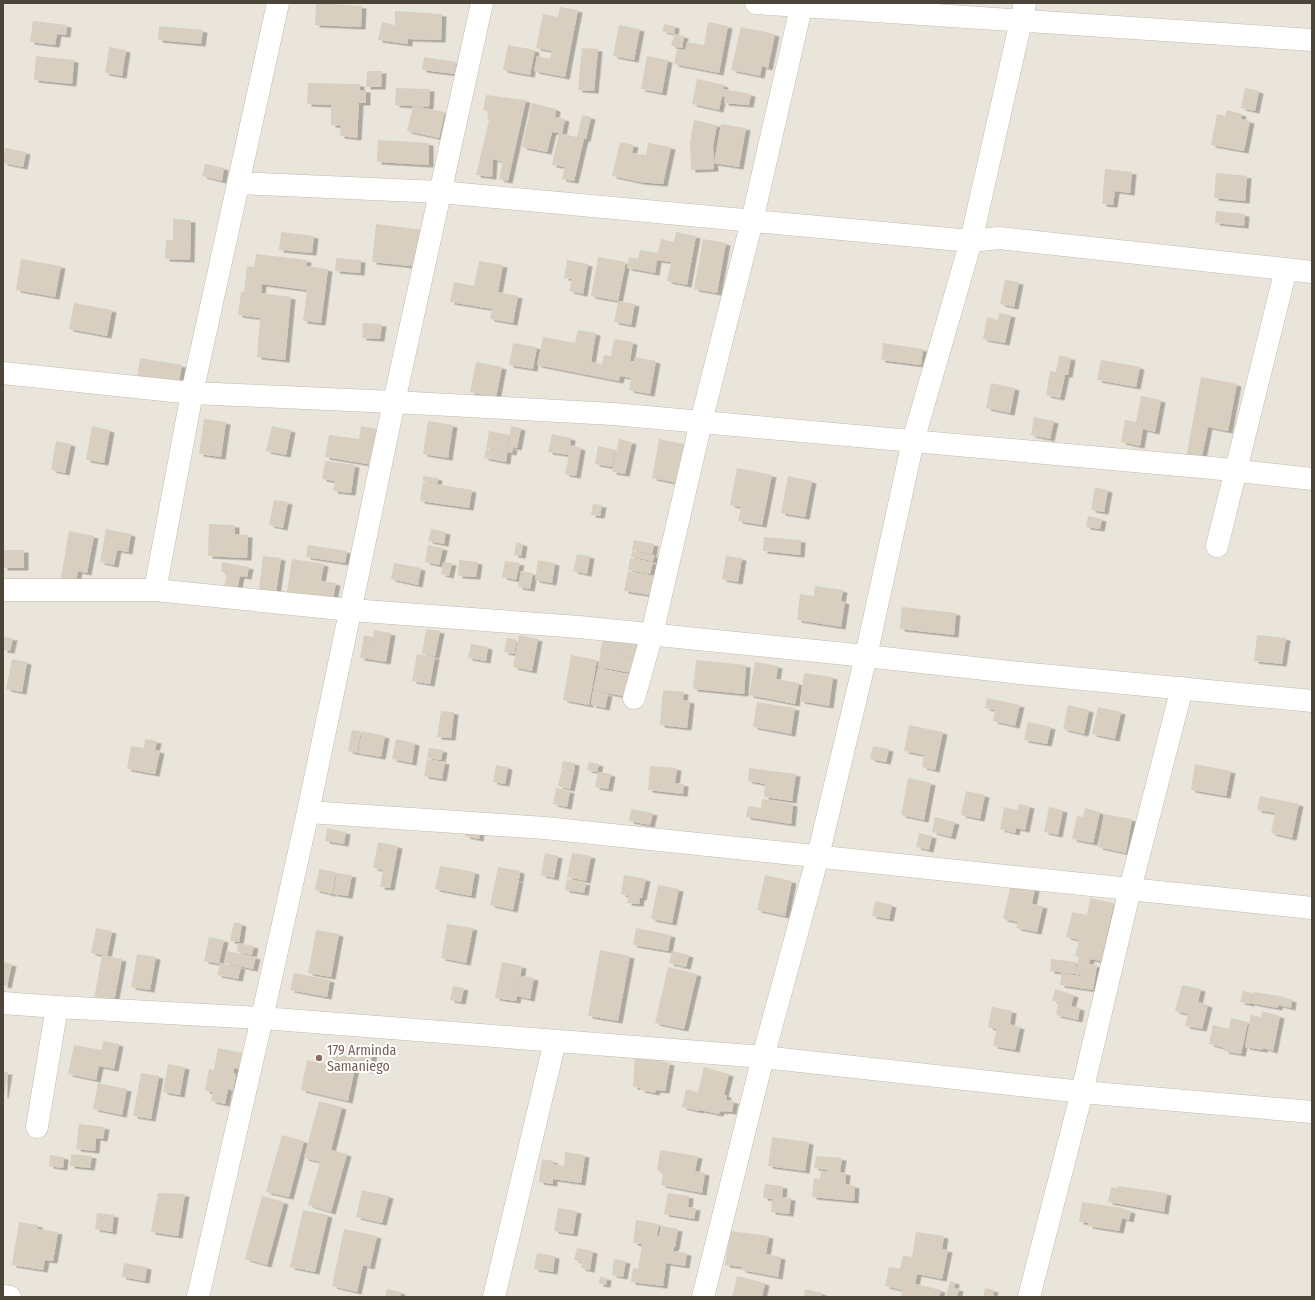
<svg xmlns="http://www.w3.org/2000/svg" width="1315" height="1300" font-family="'Fira Sans Condensed',sans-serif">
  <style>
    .residential { fill: #eae5da }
    .building { fill: #d8cfc1; filter: url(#shadow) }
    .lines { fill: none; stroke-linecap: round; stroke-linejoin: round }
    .minor-casing { stroke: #c2bbae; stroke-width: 23 }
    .minor { stroke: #fff; stroke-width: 22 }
    .education-dot { fill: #8d6e63; stroke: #fff; stroke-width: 1.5 }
    .labels { text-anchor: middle; stroke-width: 4; stroke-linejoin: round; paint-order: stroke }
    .education-label { font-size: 14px; fill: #785e54; stroke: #fff; text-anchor: start }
  </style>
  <defs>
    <filter id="shadow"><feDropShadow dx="4.5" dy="2.5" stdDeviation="0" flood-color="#0004"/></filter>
  </defs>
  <rect width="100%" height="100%" fill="#f6f3ec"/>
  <path class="residential" d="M3,3H1312V1297H3Z"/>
  <path class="building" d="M316,3L362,6L361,27L315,25Z
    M560,7L578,10L565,77L534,71L537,56L550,59L552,51L536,48L543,14L558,17Z
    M395,11L442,14L441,40L408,39V44L378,40L382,22L395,25Z
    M33,21L67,25L66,35L57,34L55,45L30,42Z
    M708,22L728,26L719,73L674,64L677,49L685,51L687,42L704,45Z
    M664,24L675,26L674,34L662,31Z
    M619,25L640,29L634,60L613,56Z
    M159,26L203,30L201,44L158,40Z
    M741,27L775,34L768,68L762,66L760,76L731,70Z
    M674,34L684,36L682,48L671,46Z
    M508,45L535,50L530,75L503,70Z
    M109,47L126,50L122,76L105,73Z
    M582,48L598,49L594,91L578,90Z
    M36,56L74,60L72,84L34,80Z
    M647,56L668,60L662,93L641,89Z
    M424,57L456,62L455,74L422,70Z
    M367,71H382L381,87H366Z
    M697,79L724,85L723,89L751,94L749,105L724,103L725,97L722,96L719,110L692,104Z
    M308,83L360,84V90H366V103H359L357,138L340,136L341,126L331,125V105L307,104Z
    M396,88L430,89L429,107L395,105Z
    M1245,88L1259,91L1255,111L1241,108Z
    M486,95L526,100L508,181L499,179L503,162L493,159L492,177L476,175L489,120L487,119L489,111L483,110Z
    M532,103L556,109L555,117L565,119L562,134L577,137L582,115L591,117L586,139H584L574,181L562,179L565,167L552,165L559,133L552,132L547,152L522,147Z
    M413,106L445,112L439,138L407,131Z
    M1227,110L1242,114L1241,119L1250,121L1244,151L1211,145L1217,114L1225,116Z
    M694,120L717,125L713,146L714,169L691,170L690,142Z
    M721,124L746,128L739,167L714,163Z
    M378,140L429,143V165L377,162Z
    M620,142L634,145L632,153L646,155L648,143L671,147L663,184L640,182L612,176Z
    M5,148L26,152L23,167L3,163Z
    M205,164L224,168L222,181L202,176Z
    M1105,169L1132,172L1130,193L1115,191L1113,205L1102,204Z
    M1216,173L1247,176L1245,201L1214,198Z
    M1216,211L1245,214L1244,226L1215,223Z
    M173,219L191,220L190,260L165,259L166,240H173Z
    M376,224L424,230L420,267L372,262Z
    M281,232L314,236L312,253L279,250Z
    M676,232L696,236L687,285L667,281L671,262L657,260L655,273L627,268L629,257L638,259L640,250L658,253L661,239L674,242Z
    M703,239L726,243L717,293L694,289Z
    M256,254L307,260L306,266L328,269L321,323L303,321L307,290L262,284L261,293L291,297L285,360L257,357L260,318L238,315L241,292H244L247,266L254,267Z
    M598,257L626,262L618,301L591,296Z
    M336,258L361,260L360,273L335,271Z
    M21,259L61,266L55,297L16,290Z
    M567,260L588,264L583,294L569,291L572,279L564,278Z
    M479,261L503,265L498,292L518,296L513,323L490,319L492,309L450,302L454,282L474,286Z
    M1005,280L1019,282L1014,307L1000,304Z
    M618,301L635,304L631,325L614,322Z
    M74,303L112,310L107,336L69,329Z
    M999,313L1011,315L1005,343L983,339L987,317L998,320Z
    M363,323L382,324L380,339L362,338Z
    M578,330L596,333L591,362L602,364L604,355L611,356L614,339L633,342L630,361H634L635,357L656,361L650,394L629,390L631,378L620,376L619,381L537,365L543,337L575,343Z
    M513,343L537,347L533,369L509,365Z
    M883,343L923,349L921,365L881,360Z
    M1059,355L1071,358L1068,375H1065L1060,398L1046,395L1050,371L1056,372Z
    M140,358L182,365L178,386L137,378Z
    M1101,360L1140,367L1136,387L1097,380Z
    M476,362L502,367L496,398L470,392Z
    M1201,377L1237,384L1228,431L1208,427L1201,461L1186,458Z
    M991,383L1015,388L1010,413L986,408Z
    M1141,396L1161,400L1155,432L1143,429L1140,446L1121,442L1125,420L1136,422Z
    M1034,417L1054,421L1050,439L1031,435Z
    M204,419L226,422L221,457L199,454Z
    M428,421L453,425L448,458L423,454Z
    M92,426L110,430L104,463L86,460Z
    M272,426L291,430L286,455L266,451Z
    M361,426L379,429L373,465L325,457L329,435L359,439Z
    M511,426L521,428L517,448L508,446Z
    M489,431L509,435L507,446L513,448L512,453L486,448Z
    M552,434L571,438L570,445L581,448L576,476L565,474L569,455L548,452Z
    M619,439L632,442L625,474L612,472Z
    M659,439L684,444L677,483L652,478Z
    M56,441L71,444L65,473L51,470Z
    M598,446L616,450L612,467L595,464Z
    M486,449L507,452L506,462L484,458Z
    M325,461L355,465L351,493L333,491L335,481L322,479Z
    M737,468L772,475L762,525L738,521L741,507L730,505Z
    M423,476L438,478L437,484L423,481Z
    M788,476L812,481L805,517L781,513Z
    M423,482L472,490L469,508L420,501Z
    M1095,487L1108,490L1104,512L1091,510Z
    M274,500L288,502L283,528L269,525Z
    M593,504L602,505L600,516L591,515Z
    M1088,516L1102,519L1100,529L1086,527Z
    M209,524L235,525V534L248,535L247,558L208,556Z
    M106,529L131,534L128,552L117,550L114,565L100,562Z
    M431,529L446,532L444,544L428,541Z
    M69,531L94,536L87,573L78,571L75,585L60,582Z
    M764,537L801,540L800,555L763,551Z
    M634,540L654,544L652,554L632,550Z
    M516,542L523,544L521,556L514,555Z
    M308,545L347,551L345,563L306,557Z
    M428,545L443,548L439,565L425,562Z
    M3,550H24V568H3Z
    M632,551L654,555L653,561L631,557Z
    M577,554L590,556L587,574L573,571Z
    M263,556L281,558L275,600L258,597Z
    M726,556L742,558L738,582L722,579Z
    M630,558L653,562L650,574L628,570Z
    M292,559L324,564L321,581L336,583L332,604L286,597Z
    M459,560L478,562L476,577L458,576Z
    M538,560L555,563L552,583L535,580Z
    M505,561L520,563L516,580L502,577Z
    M222,562L249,567L247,577L240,576L237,590L224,588L227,573L221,572Z
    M443,562L452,563L449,576L441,574Z
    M394,563L421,568L418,585L391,579Z
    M521,571L533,573L530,589L518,587Z
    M628,571L654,576L650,595L624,591Z
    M815,586L843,590L841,601L845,602L841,627L797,620L800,594L814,596Z
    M902,607L956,613L954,635L900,629Z
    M426,629L440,631L435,656L422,654Z
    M374,630L391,633L386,662L368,659Z
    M364,635L372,637L368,659L360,658Z
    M519,635L538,639L532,671L513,667Z
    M604,635L637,642L634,658L600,652Z
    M1257,635L1286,638L1282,664L1254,661Z
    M3,637L13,638L10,651L3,650Z
    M507,638L517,640L514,654L504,652Z
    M471,644L488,647L486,661L468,658Z
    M601,652L635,659L632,673L598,667Z
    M417,654L435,657L430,684L412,681Z
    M571,655L597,660L589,705L563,700Z
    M12,659L27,662L22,692L6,689Z
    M696,660L746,665L744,694L693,689Z
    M755,662L778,666L776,679L799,683L795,704L749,695Z
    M598,668L631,675L627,697L593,690Z
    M804,673L833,677L829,706L800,701Z
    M663,690L684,692L683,700L690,701L687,728L660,725Z
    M593,691L608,694L605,708L591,705Z
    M987,698L1020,705L1015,726L993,721L995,710L985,708Z
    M757,702L795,708L791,734L753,727Z
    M1068,705L1089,710L1084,734L1063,729Z
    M1098,707L1121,712L1115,739L1092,734Z
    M441,711L454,712L451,738L437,737Z
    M1028,722L1051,727L1047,744L1024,740Z
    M909,725L943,732L935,770L922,767L924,755L904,751Z
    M352,730L361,731L357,753L348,751Z
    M362,731L385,736L381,757L358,753Z
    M145,739L157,741L155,750L160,751L155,774L127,769L131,746L144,748Z
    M396,739L415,743L412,763L392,759Z
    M873,746L889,749L886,762L870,759Z
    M429,748L443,750L441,760L427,758Z
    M427,759L445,762L442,779L424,776Z
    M563,761L575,763L574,771L561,768Z
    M589,762L599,764L597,772L587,770Z
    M1195,764L1231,771L1226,796L1191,790Z
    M496,765L508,767L505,784L493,782Z
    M650,766L677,768L675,783L684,784L683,794L648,790Z
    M749,768L796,774L792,801L764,797L765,784L748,781Z
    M562,769L574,771L570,789L558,786Z
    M598,772L611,774L608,789L595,787Z
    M908,778L931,783L924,820L901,815Z
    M556,788L570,791L567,807L553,804Z
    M966,791L985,795L980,819L961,815Z
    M1260,796L1299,804L1292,838L1271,833L1275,813L1257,810Z
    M762,799L793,804L791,824L746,817L748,806L761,808Z
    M1019,804L1030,806L1025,830L1016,828L1015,833L1000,829L1004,807L1017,810Z
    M1049,807L1063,810L1058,835L1044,832Z
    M1085,808L1100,812L1093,843L1072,839L1077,816L1083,817Z
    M631,809L653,813L650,825L629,821Z
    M1104,814L1132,819L1126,853L1098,847Z
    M935,817L955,822L951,837L932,832Z
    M327,828L346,832L344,844L325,841Z
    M466,829L480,832L479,839L465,836Z
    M919,833L932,836L929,850L916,847Z
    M378,842L398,846L390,888L380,887L383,870L373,868Z
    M545,853L558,856L554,878L541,875Z
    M572,853L591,856L586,881L567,877Z
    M440,866L475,872L471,896L435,889Z
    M498,867L520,871L519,879H514L519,880L513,910L490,905Z
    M319,869L336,872L332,894L315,890Z
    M337,873L352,875L348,896L333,894Z
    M624,875L646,879L642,898H640L639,904L627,903L629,896L621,894Z
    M765,875L792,881L785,916L757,910Z
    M567,879L586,883L584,893L565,890Z
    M1011,883L1035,889L1032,904L1043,906L1037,932L1016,928L1018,922L1003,919Z
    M658,885L679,889L672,923L651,919Z
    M1090,898L1114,903L1101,961L1090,959L1089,964L1097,965L1093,990L1060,985L1062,973L1085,977V976L1075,974L1079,957L1075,956L1079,940L1066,937L1072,912L1087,915Z
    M875,901L892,905L889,919L872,916Z
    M234,922L242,924L239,942L230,941Z
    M447,924L473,928L466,963L441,958Z
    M96,928L112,931L107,956L122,959L114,1002L94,999L102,955L91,953Z
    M636,928L671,935L668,951L633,945Z
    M316,930L339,934L331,977L308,973Z
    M209,937L224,940L219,963L241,967L238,979L217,975L220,964L204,961Z
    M238,943L254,946L252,955L237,952Z
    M600,950L630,956L618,1021L588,1016Z
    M227,951L256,957L253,969L225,963Z
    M672,951L689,955L686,967L669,963Z
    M137,954L156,957L150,990L131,987Z
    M1051,959L1076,962L1075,974L1050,971Z
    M3,962L12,964L7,986L3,985Z
    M502,962L522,966L516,1001L495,998Z
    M668,967L697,974L684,1029L655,1023Z
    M294,973L330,980L327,997L290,990Z
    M521,976L534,978L530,999L517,996Z
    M1182,985L1201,989L1198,1002L1208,1005L1202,1029L1185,1026L1188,1014L1175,1011Z
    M453,986L464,988L461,1002L450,1000Z
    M1055,989L1074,995L1071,1006L1080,1008L1078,1020L1056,1015L1058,1002L1052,1001Z
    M1243,991L1253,993L1250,1004L1240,1002Z
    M1254,992L1279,996L1292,1000L1291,1008L1278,1005V1008L1251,1003Z
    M992,1007L1012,1011L1010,1024L1020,1027L1015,1050L993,1046L997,1029L988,1027Z
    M1262,1011L1280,1016L1273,1051L1263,1048V1050L1245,1047L1251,1015L1261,1017Z
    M1231,1018L1248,1022L1241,1054L1224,1051L1225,1048L1209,1044L1213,1025L1229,1029Z
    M103,1041L119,1044L114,1069L99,1066L96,1080L68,1074L74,1045L102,1050Z
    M218,1048L243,1053L240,1069L234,1068L233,1073L236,1074L233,1091L228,1089L225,1104L211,1101L213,1092L205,1091L209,1069L214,1070Z
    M361,1050L373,1053L369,1071L355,1068L348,1101L301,1090L307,1060L331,1065L333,1053L359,1059Z
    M635,1055L655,1057V1060L670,1063L665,1091L656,1090L655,1093L640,1090L641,1088L633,1087Z
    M168,1064L185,1067L180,1095L163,1092Z
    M704,1067L729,1074L724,1095H727L726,1100L734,1101L732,1112L724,1111V1112L720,1111L719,1114L699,1110V1111L682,1107L686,1089L698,1092Z
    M3,1072H8L4,1096H3Z
    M141,1073L159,1076L151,1119L133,1116Z
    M98,1083L127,1089L122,1115L93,1109Z
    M319,1101L342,1107L331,1150L347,1154L331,1212L308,1205L320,1162L304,1158Z
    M79,1124L105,1127L103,1139L96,1138L95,1151L76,1149Z
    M282,1135L304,1141L289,1197L266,1192Z
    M772,1137L809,1142L805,1171L768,1166Z
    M660,1150L698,1156L695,1171L705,1173L702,1193L661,1185L663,1172L657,1171Z
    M565,1152L585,1155L581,1183L553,1179V1184L539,1182L542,1159L554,1161L553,1164L564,1166Z
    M71,1154L92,1156L90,1168L70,1166Z
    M50,1155L64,1157L63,1168L49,1166Z
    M816,1156L842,1158L840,1172L846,1173L845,1184L855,1186L854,1201L812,1197L814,1178L820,1179L821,1171H827V1170L814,1168Z
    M765,1184L783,1186L782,1197L791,1198L789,1214L771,1212L772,1199L763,1198Z
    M1118,1186L1167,1193L1164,1212L1108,1202L1111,1187L1118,1188Z
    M362,1190L389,1196L382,1223L356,1217Z
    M158,1193L185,1194L178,1236L151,1232Z
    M668,1193L689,1196L688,1207L696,1208L694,1219L664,1214Z
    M262,1196L284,1202L267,1265L245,1259Z
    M1082,1202L1123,1208V1209L1131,1211L1129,1220L1122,1218L1119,1231L1088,1226L1089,1223L1079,1222Z
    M558,1208L577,1211L573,1234L554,1231Z
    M303,1210L328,1215L315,1272L290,1267Z
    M97,1213L114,1215L112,1232L95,1229Z
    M636,1220L659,1224L657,1236L659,1237L661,1226L678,1229L675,1247H674L673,1251L687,1253L685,1266L666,1263L663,1286L631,1282L633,1268L638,1269L642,1244L633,1243Z
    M19,1222L38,1225V1229L58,1232L53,1261L45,1260L43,1270L12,1265Z
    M344,1229L377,1236L370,1267L363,1265L357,1292L332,1286Z
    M730,1231L769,1236L766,1254L781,1257L778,1277L741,1270L742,1267L725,1265Z
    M916,1232L944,1236L942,1249L948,1250L942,1279L917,1274L915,1284L941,1290L939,1297H901L902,1290L885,1286L889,1267L900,1269L903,1255L912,1257Z
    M577,1248L593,1251L590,1270L581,1268L582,1262L574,1260Z
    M537,1253L555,1256L553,1272L534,1269Z
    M614,1259L626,1261L623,1277L612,1275Z
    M124,1263L147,1267L145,1281L122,1277Z
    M737,1276L765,1283L762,1297H732Z
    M600,1277L607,1278L606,1285L599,1284Z
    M950,1281L955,1282L954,1288L959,1289L957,1297H946Z
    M985,1288L994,1290L993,1295L997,1297H983Z
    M387,1289L401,1292L400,1297H385Z
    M805,1289L822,1293L821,1297H804Z"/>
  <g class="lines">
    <defs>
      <path id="minor" d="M756,3L1312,40
        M238,183L440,192L971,241L1025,3
        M3,373L192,393L394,402L613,414L1212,468L1312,479
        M1217,546L1286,269
        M3,590H155L351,610L579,627L866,656L1020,673L1312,701
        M155,590L192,393L278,3
        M634,698L652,634L701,422L752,221L802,3
        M308,812L545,828L1312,908
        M3,1003L57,1007L262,1018L763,1057L1082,1092L1312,1112
        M37,1127L57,1007
        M3,1296L10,1297
        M198,1297L262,1018L308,812L394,402L482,3
        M494,1297L555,1041
        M703,1297L763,1057L818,856L866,656L913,441L971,241L999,238L1312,272
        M1029,1297L1082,1092L1130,889L1182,688"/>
    </defs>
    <use href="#minor" class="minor-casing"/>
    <use href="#minor" class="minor"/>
  </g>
  <circle class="education-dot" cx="319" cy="1058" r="4"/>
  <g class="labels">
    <g class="education-label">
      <text x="327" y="1055">179 Arminda<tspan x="327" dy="16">Samaniego</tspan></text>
    </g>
  </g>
  <rect width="1315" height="1300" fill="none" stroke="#4b4439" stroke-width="8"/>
</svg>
